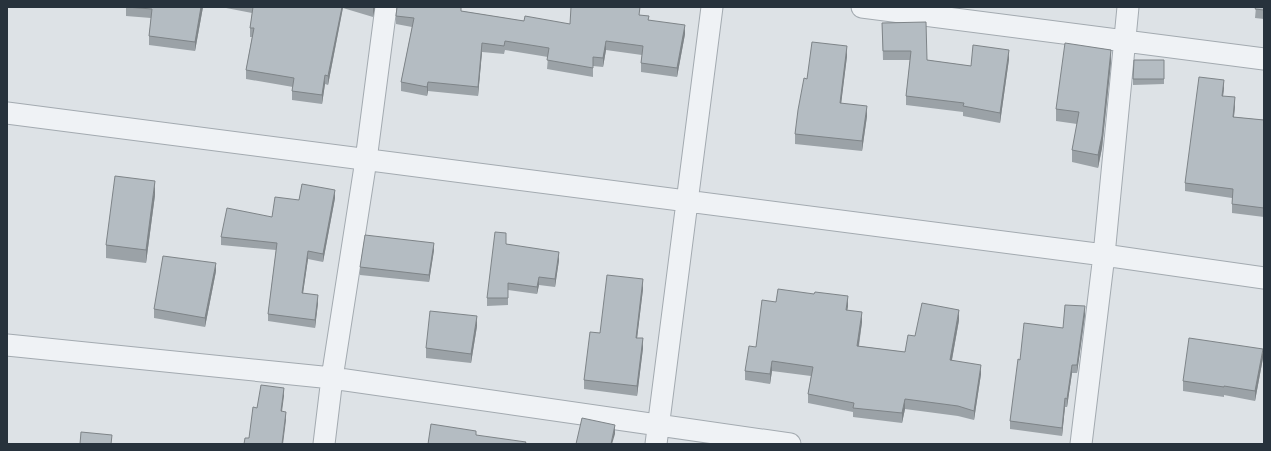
<svg xmlns="http://www.w3.org/2000/svg" width="1271" height="451" font-family="'Titillium Web',sans-serif">
  <style>
    .lines { fill: none; stroke-linecap: round; stroke-linejoin: round }
    .street-casing { stroke: #a3aab0; stroke-width: 23 }
    .street { stroke: #eff2f5; stroke-width: 21 }
    .wall { fill: #9ba2a7 }
    .shaded-wall { fill: #7e8488 }
    .building { fill: #b4bcc2; stroke: #7e8488 }
  </style>
  <rect width="100%" height="100%" fill="#dde2e6"/>
  <g class="lines">
    <defs>
      <path id="street" d="M862,7L1264,59
        M7,113L1104,255L1264,278
        M7,345L332,378L790,444
        M324,444L332,378L366,160L386,7
        M656,444L712,7
        M1081,444L1104,255L1128,7"/>
    </defs>
    <use href="#street" class="street-casing"/>
    <use href="#street" class="street"/>
  </g>
  <path class="wall" d="M126,7H203L195,51L149,45V36L151,18L126,16Z
    M221,7H375L373,17L343,8L328,85L325,84L322,104L292,100V91L293,87L246,79V70L252,37H250V28L252,13Z
    M1256,7H1264V19L1255,18Z
    M462,11L524,21L570,24L640,15L649,20L685,34L677,77L641,72V63L642,55L606,50L603,67L593,66V77L547,69L548,57L505,50L504,54L482,52L478,96L428,91L427,96L401,91V82L412,27L396,24V16Z
    M882,23L927,60L971,66L1009,59L1000,123L963,116V112L906,105V96L910,60H883Z
    M847,56L841,103L867,116L862,151L795,144V134L807,79Z
    M1164,60V84L1133,85V79Z
    M1111,62L1102,148L1098,168L1072,162V150L1077,124L1056,121V109Z
    M1224,88L1223,96L1235,106L1234,117L1264,120V217L1232,213V198L1185,191V183Z
    M155,195L146,263L106,258V245Z
    M335,198L323,262L308,259L303,293L318,303L315,328L268,321V314L276,250L221,245V237L272,217L299,200Z
    M506,244L559,260L555,287L539,285L537,294L508,290V305L487,306V298Z
    M434,250L429,282L360,275V267Z
    M216,271L205,327L154,318V309Z
    M643,289L637,338L643,348L637,396L584,389V380L600,333Z
    M776,302L848,306L847,310L862,322L859,346L905,352L915,336L959,320L952,360L981,374L974,420L958,416L905,409L902,423L853,417V412L808,403V394L811,376L772,371L770,384L745,380V371Z
    M1085,315L1077,373H1072L1067,407H1065L1062,436L1010,429V421L1020,360L1063,328Z
    M477,326L471,363L426,358V348Z
    M1263,358L1255,401L1224,395V397L1183,391V381Z"/>
  <path class="shaded-wall" d="M201,7H203L195,51V42Z
    M342,7H343L328,85V76Z
    M373,7H375L373,17Z
    M685,25V34L677,77V68Z
    M606,41V50L603,67V58Z
    M482,43V52L478,96V87Z
    M847,46V56L840,113V103Z
    M1009,50V59L1000,123V113Z
    M1111,50V62L1102,148L1098,168V155Z
    M325,75V84L322,104V95Z
    M1224,80V88L1222,104V96Z
    M428,82V91L427,96V87Z
    M1235,97V106L1233,125V117Z
    M867,106V116L862,151V141Z
    M155,181V195L146,263V250Z
    M335,190V198L323,262V254Z
    M434,243V250L429,282V275Z
    M308,251V259L302,300V293Z
    M559,252V260L555,287V279Z
    M216,263V271L205,327V318Z
    M539,277V285L537,294V287Z
    M643,279V289L636,347V338Z
    M318,295V303L315,328V320Z
    M848,296V306L846,319V310Z
    M1085,306V315L1077,373V365Z
    M959,310V320L950,370V360Z
    M862,312V322L857,356V346Z
    M477,316V326L471,363V354Z
    M643,338V348L637,396V386Z
    M1263,349V358L1255,401V391Z
    M772,361V371L770,384V374Z
    M981,365V374L974,420V411Z
    M1072,365V373L1067,407V399Z
    M284,388V396L281,419V411Z
    M1065,398V407L1062,436V428Z
    M905,399V409L902,423V413Z
    M286,412V420L283,444H282Z
    M615,425V434L612,444H611Z"/>
  <path class="building" d="M126,7H201L195,42L149,36L152,9Z
    M253,7H342L328,76L325,75L322,95L292,91L294,78L246,70L254,28H250Z
    M397,7H461V11L524,21L525,16L570,24L571,7H640L639,15L649,16L648,20L685,25L677,68L641,63L643,46L606,41L603,58L593,57V68L547,60L549,48L505,41L504,46L482,43L478,87L428,82L427,87L401,82L414,18L396,16Z
    M1256,7H1264V10L1255,9Z
    M926,22L927,60L971,66L973,45L1009,50L1000,113L963,106L964,103L906,96L911,51H883L882,23Z
    M812,42L847,46L840,103L867,106L862,141L795,134L798,110L804,78L807,79Z
    M1065,43L1111,50L1102,136L1098,155L1072,150L1079,112L1056,109Z
    M1134,60H1164V79H1133Z
    M1199,77L1224,80L1222,96L1235,97L1233,117L1264,120V208L1232,204L1233,189L1185,183Z
    M115,176L155,181L146,250L106,245Z
    M302,184L335,190L323,254L308,251L302,293L318,295L315,320L268,314L277,243L221,237L227,208L272,217L275,197L299,200Z
    M495,232L506,233V244L559,252L555,279L539,277L537,287L508,283V298H487Z
    M365,235L434,243L429,275L360,267Z
    M163,256L216,263L205,318L154,309Z
    M607,275L643,279L636,338H643L637,386L584,380L590,332L600,333Z
    M778,289L814,294L815,292L848,296L846,310L862,312L857,346L905,352L908,335L915,336L922,303L959,310L950,360L981,365L974,411L958,406L905,399L902,413L853,408L854,403L808,394L813,367L772,361L770,374L745,371L749,346L756,347L762,300L776,302Z
    M1065,305L1085,306L1077,365H1072L1067,399L1065,398L1062,428L1010,421L1018,359L1020,360L1024,323L1063,328Z
    M430,311L477,316L471,354L426,348Z
    M1189,338L1263,349L1255,391L1224,386V387L1183,381Z
    M261,385L284,388L281,411L286,412L282,444H244L245,438H249L253,407L257,408Z
    M582,418L615,425L611,444H576Z
    M431,424L476,431V435L526,442L525,444H428Z
    M81,432L112,435L111,444H80Z"/>
  <rect width="1271" height="451" fill="none" stroke="#27323c" stroke-width="16"/>
</svg>
